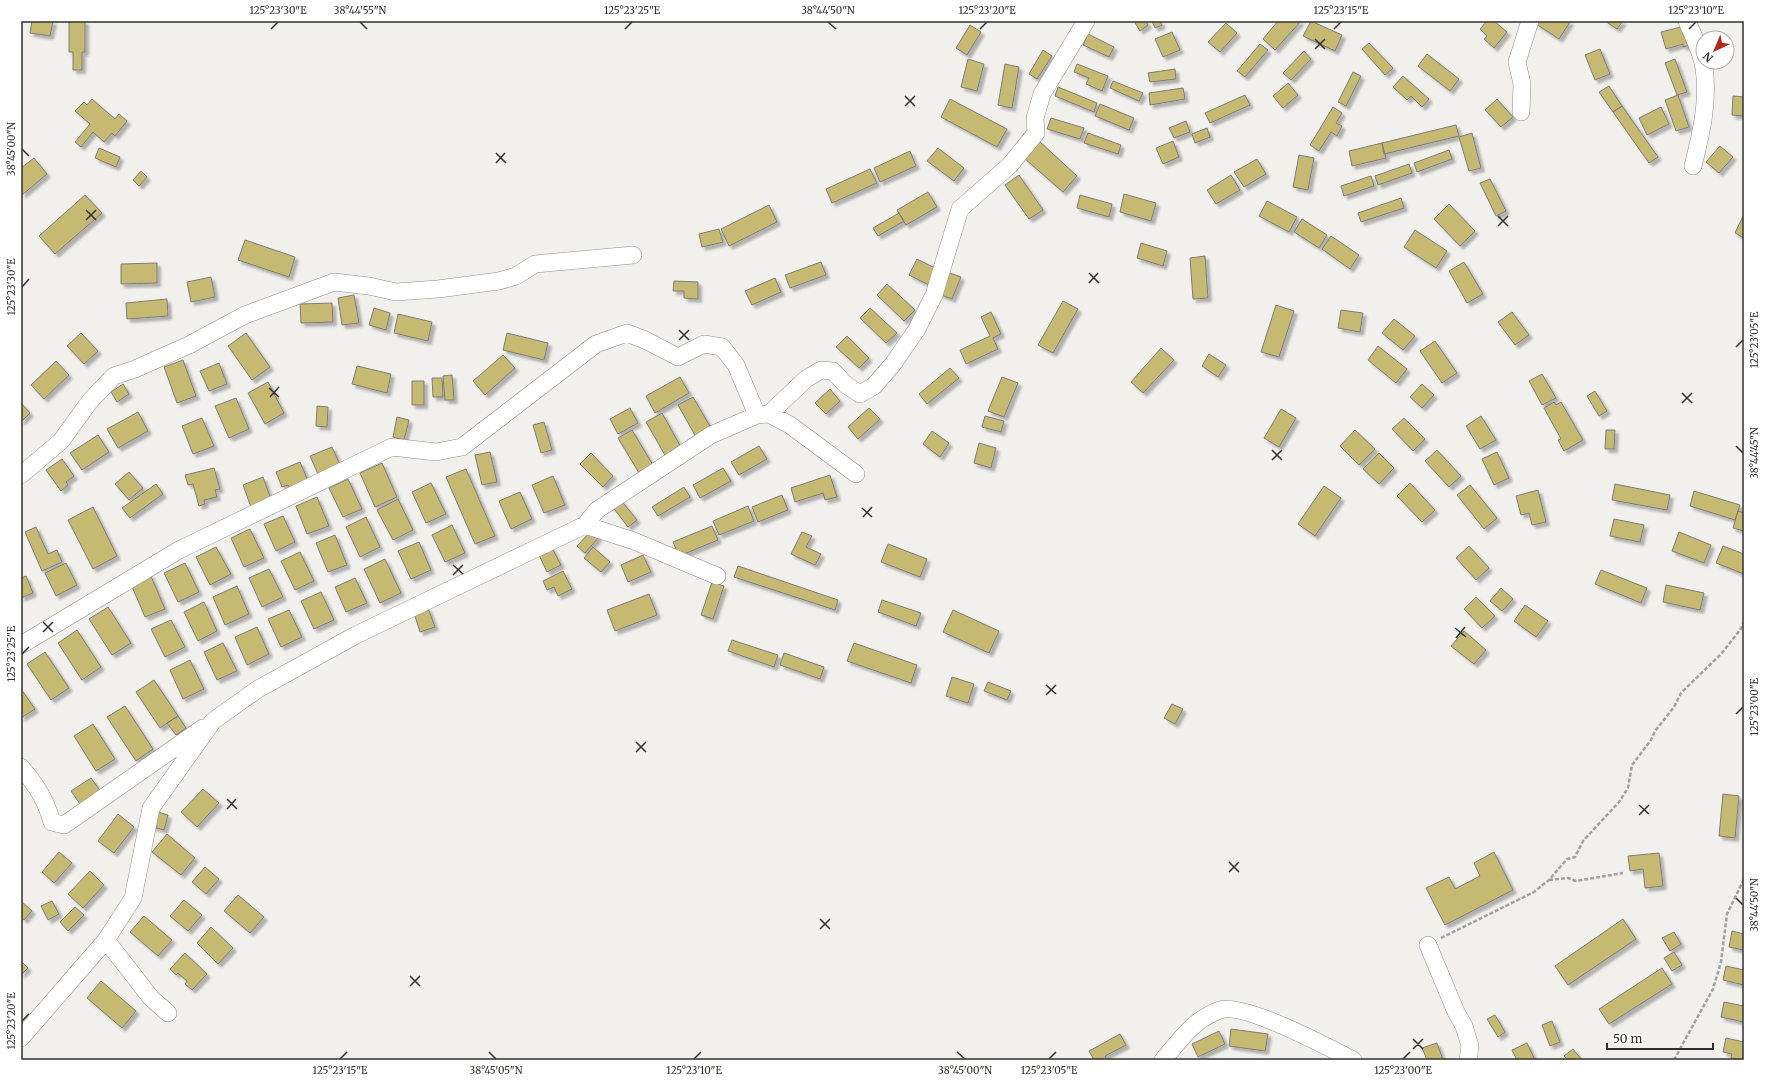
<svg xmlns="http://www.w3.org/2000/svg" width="1765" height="1081" font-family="Merriweather,serif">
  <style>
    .building { fill: #c6ba73; stroke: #7c7c78; filter: url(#shadow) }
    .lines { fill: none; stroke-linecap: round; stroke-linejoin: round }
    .street-casing { stroke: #8d8c88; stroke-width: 18 }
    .path { stroke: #a2a19e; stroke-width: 2.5; stroke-dasharray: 4 2; stroke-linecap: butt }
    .street { stroke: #fff; stroke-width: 17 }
    .ticks { fill: none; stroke: #30302e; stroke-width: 1.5 }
    .neatline { fill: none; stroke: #30302e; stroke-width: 1.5 }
    .ticks-label { font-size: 10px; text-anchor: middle; fill: #30302e }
  </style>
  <defs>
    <filter id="shadow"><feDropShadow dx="3.5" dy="3.5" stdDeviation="1" flood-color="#0004"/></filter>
  </defs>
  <rect width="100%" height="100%" fill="#f1f0ec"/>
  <path class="building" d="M32,21H53L50,36L30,33Z
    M69,21H85V52H82V70H73V52H69Z
    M1134,21H1146L1148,25L1140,31Z
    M1152,21H1160L1162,25L1155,28Z
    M1278,21H1301L1275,50L1263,39Z
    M1311,21L1342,35L1335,51L1303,36Z
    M1487,21H1494L1507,32L1494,48L1484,39L1487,36L1480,29Z
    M1538,21H1569L1570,22L1559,39L1536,24Z
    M1605,21H1623L1617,29Z
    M1226,23L1237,33L1220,52L1208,42Z
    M970,25L981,32L967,55L956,48Z
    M1681,27L1684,37L1688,36L1690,45L1683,47V44L1666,49L1661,32Z
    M1172,32L1180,50L1163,57L1155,39Z
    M1088,34L1114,47L1109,57L1083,45Z
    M1369,43L1393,68L1385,75L1362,49Z
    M1260,44L1268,50L1245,77L1237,71Z
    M1600,49L1610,74L1595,80L1585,55Z
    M1043,50L1052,56L1037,79L1029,74Z
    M1304,51L1311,59L1291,80L1283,73Z
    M1427,54L1459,79L1450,91L1418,66Z
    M968,59L984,64L977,91L961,87Z
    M1675,59L1687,92L1677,95L1665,63Z
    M1005,64L1019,67L1012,108L998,105Z
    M1077,64L1108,76L1102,91L1086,84L1089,78L1074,72Z
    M1175,69L1176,79L1150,82L1148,73Z
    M1353,72L1361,76L1346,106L1338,102Z
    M1403,76L1429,99L1422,107L1411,96L1407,100L1393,87Z
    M1113,81L1143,93L1139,101L1110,88Z
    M1288,83L1298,95L1283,108L1273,96Z
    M1609,86L1622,106L1613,112L1599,92Z
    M1058,87L1097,103L1094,112L1055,96Z
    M1183,88L1185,99L1150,105L1149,93Z
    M1245,95L1250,105L1210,123L1205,113Z
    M1678,95L1689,127L1676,131L1665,100Z
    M1733,96L1744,97V116L1732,115Z
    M92,99L115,119L119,114L127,121L115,136L112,133L104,142L93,132L81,147L75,142L90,124L75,111L84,102L87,105Z
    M950,99L1007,129L997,147L941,117Z
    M1497,99L1513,117L1501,127L1485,110Z
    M1100,104L1134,118L1129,130L1095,116Z
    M1622,106L1658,157L1649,163L1613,112Z
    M1333,107L1342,113L1336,123L1342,126L1337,136L1331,132L1319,151L1310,145Z
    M1661,107L1669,124L1647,135L1639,118Z
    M1051,118L1084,128L1080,139L1047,129Z
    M1186,121L1190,132L1174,138L1169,128Z
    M1456,125L1459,136L1384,154L1382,143Z
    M1207,128L1210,137L1195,143L1192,134Z
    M1088,133L1121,145L1118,154L1084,143Z
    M1472,133L1481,168L1469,171L1459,137Z
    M1039,141L1077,176L1063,192L1024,158Z
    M1173,141L1179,157L1163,164L1156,148Z
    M1382,143L1386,158L1352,166L1349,151Z
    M1720,146L1733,157L1719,173L1706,162Z
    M99,148L120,157L116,167L95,158Z
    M938,148L964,168L954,181L927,161Z
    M1449,150L1452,159L1417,172L1414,163Z
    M910,151L916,166L880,182L874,168Z
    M1299,155L1314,158L1308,190L1293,187Z
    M34,158L47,174L22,195L21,168Z
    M1257,159L1266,174L1244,187L1234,172Z
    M1409,164L1412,173L1378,185L1375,176Z
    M870,169L877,183L832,203L826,189Z
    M141,171L147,177L139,186L133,180Z
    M1019,175L1043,210L1029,219L1005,185Z
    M1231,175L1240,190L1216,204L1207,190Z
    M1371,176L1374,186L1344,196L1341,186Z
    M1490,179L1506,211L1496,216L1480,183Z
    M928,192L937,207L906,225L897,210Z
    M1124,194L1156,203L1151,221L1120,212Z
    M85,195L102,213L55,254L39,236Z
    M1080,195L1112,204L1109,217L1077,208Z
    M1401,198L1404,208L1361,222L1358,213Z
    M1267,201L1297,217L1289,232L1259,216Z
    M1449,204L1475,231L1460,246L1434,219Z
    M769,205L777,222L729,246L721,229Z
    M899,213L904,221L878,236L873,228Z
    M1744,214V238L1735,233Z
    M1302,219L1327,235L1319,248L1294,232Z
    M719,229L723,242L702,247L699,234Z
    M1415,230L1447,251L1436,268L1404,247Z
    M1331,236L1359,255L1350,269L1322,249Z
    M245,240L295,257L289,277L238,260Z
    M1141,243L1167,251L1163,266L1137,258Z
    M1205,256L1208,298L1193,299L1190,258Z
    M917,259L937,269L929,285L909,275Z
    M821,262L826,275L790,288L785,275Z
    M1464,262L1483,294L1467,303L1449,271Z
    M157,263V283L121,284V264Z
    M947,272L961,277L952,299L939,294Z
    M211,277L215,297L191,302L187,282Z
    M775,278L781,292L752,305L745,291Z
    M674,281L698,282V299L684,298V291H673Z
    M887,284L915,310L904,321L877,295Z
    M354,295L359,323L342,325L338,298Z
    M167,299L168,316L127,319L126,303Z
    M1063,301L1078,309L1053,353L1038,345Z
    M332,303L333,322L301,323L300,304Z
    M1276,305L1294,311L1279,357L1261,352Z
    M374,308L390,313L386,330L369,325Z
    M870,308L897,333L886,343L860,318Z
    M1341,310L1363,313L1360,332L1338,328Z
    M991,312L1001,334L993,338L998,349L966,364L960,350L990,336L981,317Z
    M1512,312L1529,335L1515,345L1498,322Z
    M398,314L432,322L428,341L394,333Z
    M1394,319L1415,336L1403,350L1382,333Z
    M81,333L98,351L84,364L67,346Z
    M246,333L270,367L252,380L228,346Z
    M507,333L548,343L544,360L503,350Z
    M847,336L869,358L859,368L836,347Z
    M1435,341L1457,373L1442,383L1420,351Z
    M1378,346L1407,369L1396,383L1368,360Z
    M1161,348L1174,360L1143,393L1131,382Z
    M1209,354L1226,365L1218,377L1202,366Z
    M503,355L515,368L485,395L473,381Z
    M183,360L196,396L177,403L164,367Z
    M56,361L69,375L44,399L31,385Z
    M219,363L227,384L209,391L200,371Z
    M357,366L391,374L387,393L352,384Z
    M950,368L959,378L927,404L919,394Z
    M1542,374L1556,398L1542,405L1529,381Z
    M452,375L454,400H445L443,376Z
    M680,377L689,393L655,413L646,396Z
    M1002,377L1018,383L1004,417L988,411Z
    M432,378H442L443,397H433Z
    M412,381H424V405H412Z
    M268,382L284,413L265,424L248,393Z
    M123,384L129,394L117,402L111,392Z
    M1422,384L1434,395L1422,408L1410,397Z
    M830,389L840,401L826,414L815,403Z
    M1595,391L1607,411L1599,416L1587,396Z
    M693,397L711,428L696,437L678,405Z
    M236,398L249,429L229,438L215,406Z
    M1554,402L1556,405L1561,402L1583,440L1564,451L1558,440L1561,439L1544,408Z
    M21,403L30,413L21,422Z
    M317,406L328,407L327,427L316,426Z
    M630,408L638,423L618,434L610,419Z
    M869,408L880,419L858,439L848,427Z
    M1281,409L1296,418L1279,447L1264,438Z
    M138,412L148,431L118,448L107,429Z
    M662,413L682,449L666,457L646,422Z
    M985,416L1004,421L1001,432L982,427Z
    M1481,416L1496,440L1480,449L1466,426Z
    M397,417L409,420L404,440L393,437Z
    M202,418L214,446L193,454L182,426Z
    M1404,418L1425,439L1413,451L1392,429Z
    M544,422L552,450L541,453L533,425Z
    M632,430L653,465L639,473L618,438Z
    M1355,430L1375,449L1359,465L1340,446Z
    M1606,430H1615L1614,449H1605Z
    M932,431L949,443L940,457L923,444Z
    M98,435L109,452L82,470L70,453Z
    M979,443L996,448L991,468L974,463Z
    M759,446L767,459L739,475L731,462Z
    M332,447L342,469L320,479L310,456Z
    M1437,450L1461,476L1449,487L1425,461Z
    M490,452L497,482L482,485L475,455Z
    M1497,452L1509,478L1494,485L1482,459Z
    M591,453L613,476L603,487L580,464Z
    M1379,453L1394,468L1379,484L1363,469Z
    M62,459L74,476L66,482L68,485L61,491L46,470Z
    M300,462L309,483L291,490L288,485L282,487L276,472Z
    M382,463L397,497L375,507L360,473Z
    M214,468L220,489L215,490L217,497L204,500L205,504L199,506L193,484L188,485L185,475Z
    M723,468L731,481L700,498L693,485Z
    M466,469L495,536L475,544L446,477Z
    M129,472L143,488L129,500L115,484Z
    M830,475L837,497L825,500L823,493L795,502L791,488Z
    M553,476L565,505L544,513L532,485Z
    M263,477L271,499L251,507L243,485Z
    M348,479L362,509L343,517L329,488Z
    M431,483L446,514L426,523L412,492Z
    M1410,483L1435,510L1422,522L1397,496Z
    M156,484L163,494L130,518L122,508Z
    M1615,484L1670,495L1667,510L1612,500Z
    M1470,485L1497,518L1484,529L1457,495Z
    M1324,486L1341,498L1315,536L1298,524Z
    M684,487L690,497L658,516L652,507Z
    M1538,490L1546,522L1532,525L1529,513L1521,515L1516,496Z
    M1694,491L1740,505L1735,520L1690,506Z
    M520,492L532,519L511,529L499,501Z
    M782,495L788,510L758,522L752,507Z
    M317,497L329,526L307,534L296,506Z
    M398,499L413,530L393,540L377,510Z
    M620,499L637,520L628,527L612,506Z
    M748,506L754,521L719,535L713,521Z
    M93,507L117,556L93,569L68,520Z
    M1738,511L1744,513V531L1733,528Z
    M283,516L295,542L276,551L264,524Z
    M366,517L380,547L360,557L346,527Z
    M1614,519L1644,525L1640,542L1610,536Z
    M452,525L465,553L445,562L432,535Z
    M712,526L718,540L679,556L673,542Z
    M36,527L48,554L57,550L62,562L42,571L25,532Z
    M250,529L264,558L244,567L231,538Z
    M591,531L599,537L585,553L577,546Z
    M802,532L812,536L806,547L821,554L815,565L791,554Z
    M1679,532L1711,545L1704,563L1672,551Z
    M335,535L347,565L328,572L316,543Z
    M419,542L431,570L411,579L398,551Z
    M888,544L927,559L920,577L881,562Z
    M551,546L561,565L547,572L538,553Z
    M1469,546L1489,568L1476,580L1456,558Z
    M1723,546L1744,554V574L1716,563Z
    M216,547L231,574L210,585L196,557Z
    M593,547L610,562L601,572L584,558Z
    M300,552L314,581L295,590L281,561Z
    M643,555L651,572L628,582L621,565Z
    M385,559L401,593L380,603L364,569Z
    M66,563L77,585L56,596L45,573Z
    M185,563L199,592L178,602L164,573Z
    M738,566L838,600L835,610L734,577Z
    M269,569L283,597L262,607L249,578Z
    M1601,570L1647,588L1641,603L1595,584Z
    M563,571L572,589L558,596L554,587L547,590L543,581Z
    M150,574L165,609L145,617L130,582Z
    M26,576L33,593L21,598V578Z
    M355,578L367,603L346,612L335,587Z
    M712,582L724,586L713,619L701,615Z
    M1666,585L1704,593L1700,610L1663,602Z
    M237,586L249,614L225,625L213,597Z
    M1501,588L1513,599L1502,611L1490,601Z
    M321,592L334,620L314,629L301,601Z
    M649,594L657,615L615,631L607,610Z
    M1476,597L1495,616L1482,628L1464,609Z
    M882,600L921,613L916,626L878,612Z
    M204,602L217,631L198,641L184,612Z
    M1525,605L1548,621L1536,637L1514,621Z
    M108,607L131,643L112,655L89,619Z
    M428,608L435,627L420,632L414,613Z
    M289,610L302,637L281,647L268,619Z
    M953,610L999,631L989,653L943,632Z
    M171,620L185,647L165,657L151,629Z
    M257,627L269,654L247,665L235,637Z
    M77,630L101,667L82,680L58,643Z
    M1464,631L1486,650L1474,664L1451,646Z
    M732,640L778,655L774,667L728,651Z
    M223,643L237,671L217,680L204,652Z
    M854,643L917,665L911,683L847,661Z
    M45,652L69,688L51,700L27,664Z
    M784,653L824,667L820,679L780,665Z
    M190,660L204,689L183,699L170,670Z
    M952,677L974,684L968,703L946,696Z
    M154,680L178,716L160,728L136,692Z
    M988,682L1011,691L1007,700L984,691Z
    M21,689L35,709L21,718Z
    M1172,704L1183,709L1175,724L1164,718Z
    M125,706L153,749L136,761L107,717Z
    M178,716L186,728L176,735L167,723Z
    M93,724L115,759L96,771L74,736Z
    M91,778L102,793L82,807L71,791Z
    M203,789L219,803L197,827L181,812Z
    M1723,794L1739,796L1735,838L1719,836Z
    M155,811L168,815L164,830L150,826Z
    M118,814L134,827L114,853L98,841Z
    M167,834L195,858L181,875L152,852Z
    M59,852L72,863L54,883L42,872Z
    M1494,852L1513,890L1445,925L1426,888L1449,877L1455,889L1480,876L1474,863Z
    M1659,853L1663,886L1645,888L1643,869L1630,871L1628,856Z
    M205,867L219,879L206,894L192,882Z
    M90,871L104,885L83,908L68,894Z
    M238,895L264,917L250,933L224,911Z
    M184,900L202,915L188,931L170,916Z
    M21,901L32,911L24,920L21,917Z
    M52,901L59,914L48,920L41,906Z
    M75,907L84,915L68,931L60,922Z
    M144,916L172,940L158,956L130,932Z
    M1623,919L1636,939L1568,985L1555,966Z
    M211,927L233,948L218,964L197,943Z
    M1732,931L1744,934V950L1729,947Z
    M1674,932L1681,944L1670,951L1662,938Z
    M1674,952L1682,965L1672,971L1664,958Z
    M185,953L207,974L192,990L185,984L187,981L178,973L176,975L170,969Z
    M21,961L28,968L21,975Z
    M1726,966L1744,970V985L1723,980Z
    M1662,968L1672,984L1609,1024L1599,1009Z
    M101,981L136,1011L122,1028L87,998Z
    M1724,1002L1744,1006V1022L1721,1017Z
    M1495,1015L1505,1032L1498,1037L1487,1019Z
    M1552,1021L1560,1042L1550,1046L1542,1025Z
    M1231,1029L1268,1034L1265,1051L1229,1046Z
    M1219,1031L1225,1044L1198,1057L1192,1044Z
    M1120,1034L1126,1045L1105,1056L1107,1060H1094L1089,1051Z
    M1726,1038L1744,1042V1060L1731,1058L1732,1054L1723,1052Z
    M1437,1043L1443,1060H1427L1422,1048Z
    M1527,1043L1535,1060H1517L1512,1050Z
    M1573,1049L1582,1060H1568L1564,1056Z"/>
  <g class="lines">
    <defs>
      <path id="street" d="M1687,21C1693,36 1702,52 1704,68C1709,101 1701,134 1693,166
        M1521,112L1522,84L1517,62L1530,21
        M769,414L806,379L821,370L833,371L846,385L860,394L874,386L893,364L917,329L934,295L960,209L1010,165L1036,133L1035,118L1042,94L1086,21
        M21,475L61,441L90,401L114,376L135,369L189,345L245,315L334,282L369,286L396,292L438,289L499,281L516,276L535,264L633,255
        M585,525L634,541L717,576
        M21,645L179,550L392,447L436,452L462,447L596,344L627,333L645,340L678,357L704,344L722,347L736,365L757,415
        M21,767C36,785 45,798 52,822L64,825L203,728
        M106,940L151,998L168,1013
        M1428,945L1456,1012L1464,1026L1470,1046L1468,1060
        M21,1038L106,940L133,898L151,808L213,721L258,689L356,635L585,525L597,510L711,435L757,415L769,414L790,425L856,474
        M1163,1060C1180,1040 1194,1019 1220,1010C1243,1002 1330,1048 1353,1060"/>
    </defs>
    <use href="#street" class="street-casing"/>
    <path class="path" d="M1549,880L1568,878L1576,881L1623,873
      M1441,938L1534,892L1549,880L1567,859L1575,857L1583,841L1619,802L1628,788L1632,765L1651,740L1655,731L1674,707L1681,693L1722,653L1740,630L1744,622
      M1674,1060L1713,989L1721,962L1727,914L1744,879"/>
    <use href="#street" class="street"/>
  </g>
  <path class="ticks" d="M360,22L367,29M828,22L836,29M271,29L278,22M625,29L632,22M980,29L987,22M1334,29L1341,22M1689,29L1696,22M1315,39L1325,49M1315,49L1325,39M905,96L915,106M905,106L915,96M22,149L29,156M496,153L506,163M496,163L505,153M86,210L96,220M1498,216L1508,226M86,220L96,210M1498,226L1508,216M1089,273L1099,283M1089,283L1098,273M22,287L29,279M679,330L689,340M679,340L689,330M1736,347L1743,340M269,388L279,397M1682,393L1692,403M270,397L279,387M1682,403L1692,393M1736,446L1743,453M1272,450L1282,460M1272,460L1282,450M862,508L872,517M863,517L872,507M453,565L463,574M453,575L463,565M43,622L53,632M1455,628L1466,637M43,632L53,622M1456,638L1465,627M22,654L29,647M1046,685L1056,694M1046,695L1056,685M1736,714L1743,707M636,742L646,752M636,752L646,742M227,799L237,809M1639,805L1649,814M227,809L236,799M1639,815L1649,805M1229,862L1239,872M1229,872L1239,862M1736,898L1743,905M820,919L830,929M820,929L830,919M410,976L420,986M410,986L420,976M22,1021L29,1014M1413,1039L1423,1049M1413,1049L1423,1039M489,1052L496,1059M957,1052L965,1059M340,1059L347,1052M694,1059L701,1052M1049,1059L1056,1052M1403,1059L1410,1052"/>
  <rect width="1765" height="1081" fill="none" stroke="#ffffff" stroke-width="44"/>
  <g transform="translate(1715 50) rotate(224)"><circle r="19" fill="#ffffff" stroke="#acacab"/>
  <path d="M0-3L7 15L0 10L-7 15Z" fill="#b6291a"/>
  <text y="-6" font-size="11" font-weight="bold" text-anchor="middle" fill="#30302e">N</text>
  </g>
  <path d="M1607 1043v6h106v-6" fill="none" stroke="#30302e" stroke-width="2"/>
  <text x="1613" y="1043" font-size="12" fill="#30302e" stroke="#ffffff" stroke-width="3" paint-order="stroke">50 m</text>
  <rect x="22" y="22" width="1721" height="1037" class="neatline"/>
  <g class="ticks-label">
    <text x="278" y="14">125°23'30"E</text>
    <text x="360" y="14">38°44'55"N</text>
    <text x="632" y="14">125°23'25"E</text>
    <text x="828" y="14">38°44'50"N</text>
    <text x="987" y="14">125°23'20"E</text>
    <text x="1341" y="14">125°23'15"E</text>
    <text x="1696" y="14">125°23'10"E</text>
    <text transform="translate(11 149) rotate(-90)" y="4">38°45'00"N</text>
    <text transform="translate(11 287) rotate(-90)" y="4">125°23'30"E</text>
    <text transform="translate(1754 340) rotate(-90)" y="4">125°23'05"E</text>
    <text transform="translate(1754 453) rotate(-90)" y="4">38°44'45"N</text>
    <text transform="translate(11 654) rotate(-90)" y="4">125°23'25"E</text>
    <text transform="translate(1754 707) rotate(-90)" y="4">125°23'00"E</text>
    <text transform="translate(1754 905) rotate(-90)" y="4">38°44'50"N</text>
    <text transform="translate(11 1021) rotate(-90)" y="4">125°23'20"E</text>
    <text x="340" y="1074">125°23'15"E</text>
    <text x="496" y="1074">38°45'05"N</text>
    <text x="694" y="1074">125°23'10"E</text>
    <text x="965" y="1074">38°45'00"N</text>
    <text x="1049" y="1074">125°23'05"E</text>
    <text x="1403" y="1074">125°23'00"E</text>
  </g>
</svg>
